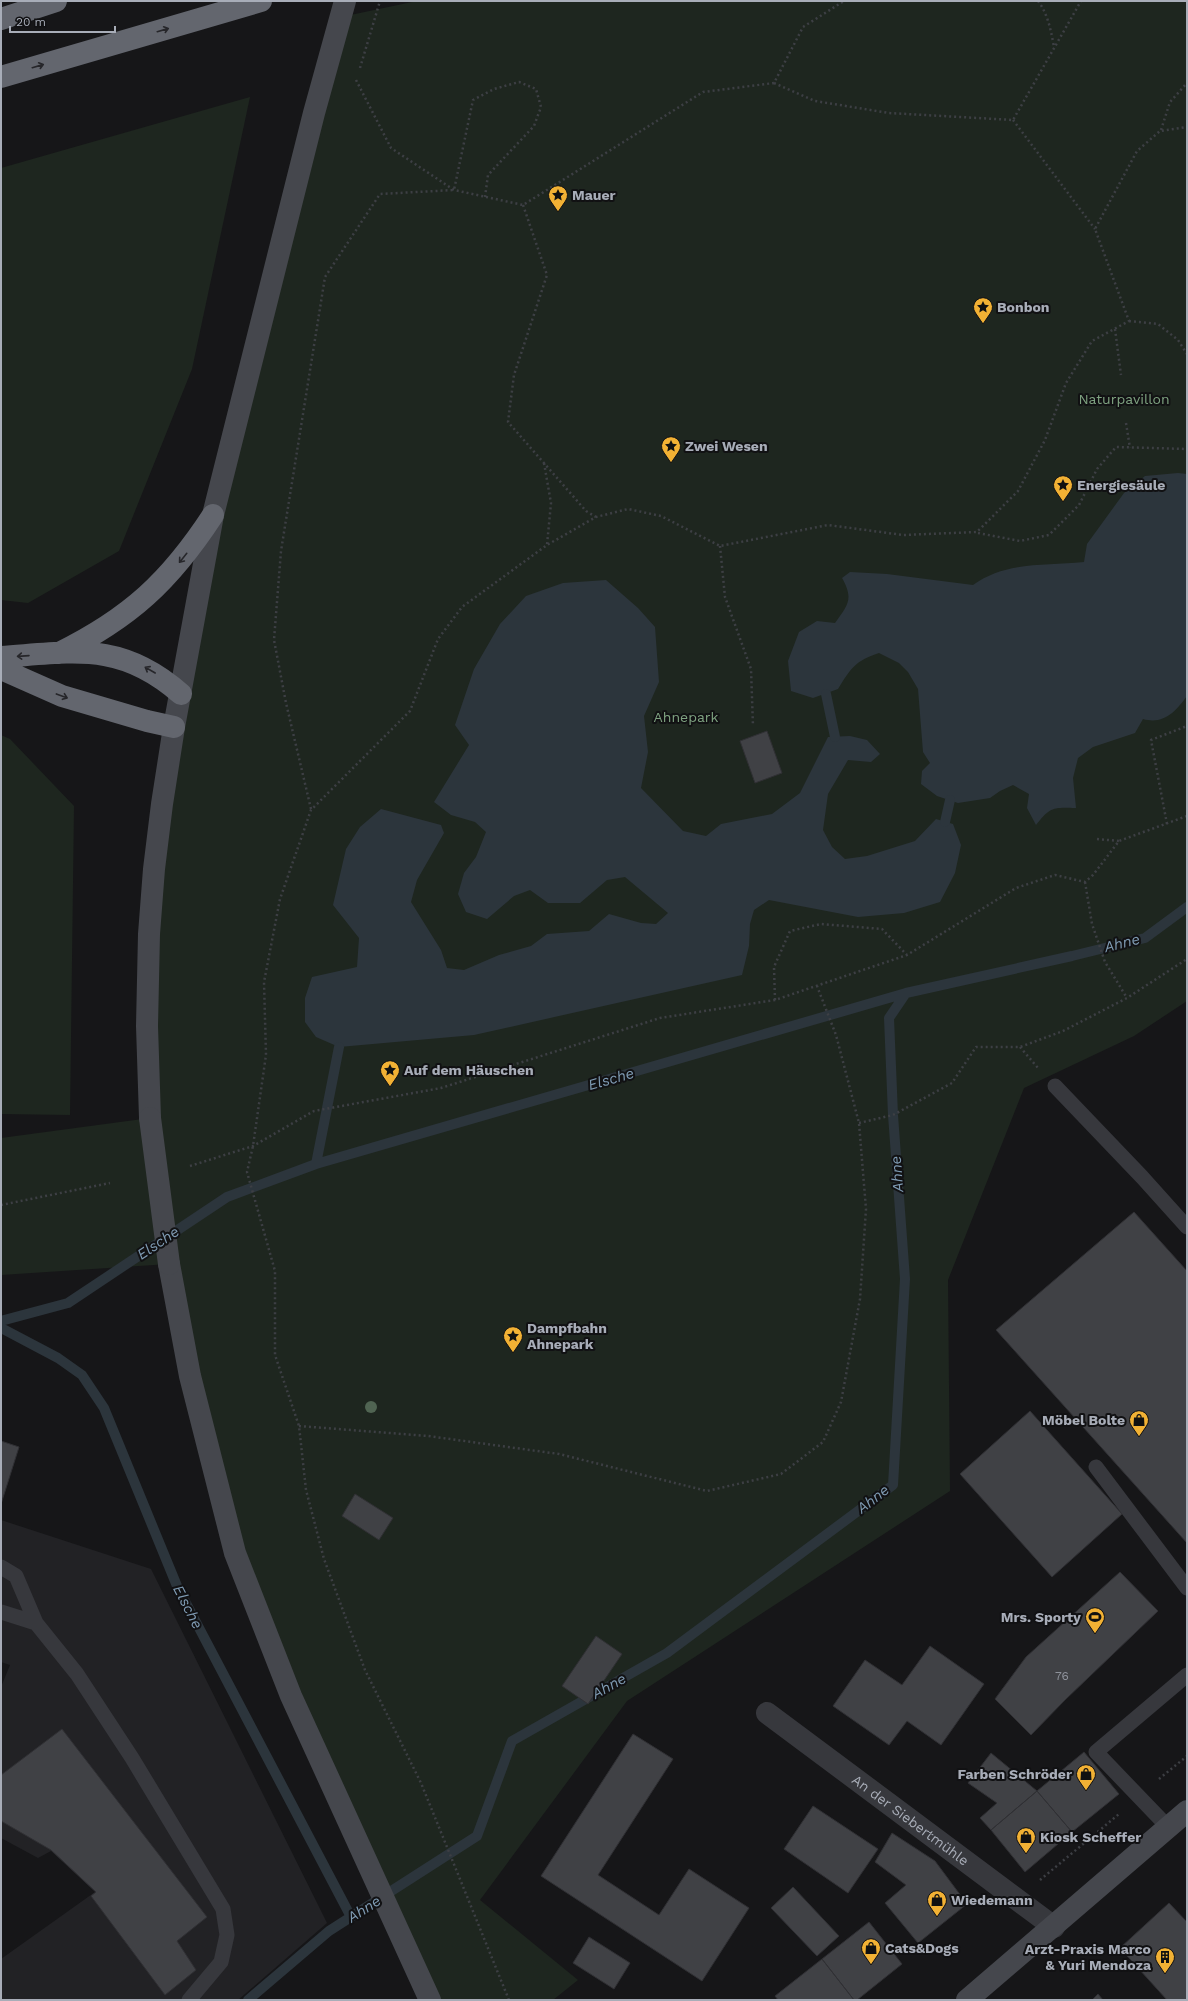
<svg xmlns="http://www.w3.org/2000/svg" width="1188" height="2001" font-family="'Work Sans',sans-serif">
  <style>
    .built { fill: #222225 }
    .green { fill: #1e261f }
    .water { fill: #2c353c }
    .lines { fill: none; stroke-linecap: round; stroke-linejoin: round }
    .stream { stroke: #2c353c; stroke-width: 10 }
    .building { fill: #404145; stroke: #303034 }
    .path { stroke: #3d3f44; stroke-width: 2.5; stroke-dasharray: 2 3; stroke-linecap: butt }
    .lane { stroke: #37383d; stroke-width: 15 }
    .street { stroke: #37383d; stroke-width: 22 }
    .secondary { stroke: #45474d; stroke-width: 22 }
    .highway { stroke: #63666e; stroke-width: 22 }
    .secondary-bridge { stroke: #45474d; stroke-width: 22 }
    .tree { fill: #506452 }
    .oneway { stroke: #26262a }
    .labels { text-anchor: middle; stroke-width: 4; stroke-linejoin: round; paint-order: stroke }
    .number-label { font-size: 12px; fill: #8e929b }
    .poi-label { font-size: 14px; font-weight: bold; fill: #a8adb8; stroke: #111113; text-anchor: start }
    .park-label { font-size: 14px; fill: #7fa381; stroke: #111113 }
    .street-label { font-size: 14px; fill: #a8adb8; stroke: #111113 }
    .water-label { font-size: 15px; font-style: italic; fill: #7f9bb3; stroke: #111113 }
  </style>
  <rect width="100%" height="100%" fill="#161618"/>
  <path class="built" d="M1,1520L151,1569L327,1923L238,2000H1V1959L95,1892L51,1851L38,1858L1,1838V1687L10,1665L1,1662Z"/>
  <path class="green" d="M417,1H1187V1001L1134,1036L1024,1088L948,1280L950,1491L627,1701L480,1900L578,1980L553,2000H431L235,1553L169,1264L1,1275V1138L150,1118L147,1026L181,694L341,17Z
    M250,97L192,369L119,551L28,603L1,600V168Z
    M1,735L10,739L74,806L70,1115L1,1114Z"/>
  <path class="water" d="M1178,473L1187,474V696C1176,711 1164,725 1143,719L1135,733L1093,747L1078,758L1073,778L1076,808C1053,807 1050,807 1036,825L1027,808L1029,794L1013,785L1000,791L990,798L958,803L937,796L921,784L922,771L930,763L923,752L918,689L908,672L899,663L879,653C855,661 851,668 838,689L813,698L791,691L788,661L799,632L817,621L835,623C848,605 854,599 842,578L850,572L887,574L973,585C1006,561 1046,566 1084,562L1087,544L1124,493L1145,476Z
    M606,580L638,608L655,627L659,682L644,716L648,752L641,788L683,831L706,836L721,824L772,814L800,793L828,737L850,736L867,740L880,754L871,762L848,760L828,794L823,830L832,847L845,859L867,856L915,841L936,819L953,824L961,845L955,873L940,902L904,913L858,917L769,900L754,910L750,924L749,946L742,975L474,1035L339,1047L316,1037L305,1022V998L312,977L357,967L359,938L333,905L346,849L360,827L381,809L441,825L444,833L417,880L411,902L441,950L447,968L464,970L499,955L531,946L547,934L589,931L609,914L641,923L656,924L668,913L625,877L607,880L580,903H548L530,890L514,896L487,919L466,912L458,894L464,873L476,857L486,832L475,822L451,815L434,802L469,745L455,725L474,669L500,624L526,596L563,583Z"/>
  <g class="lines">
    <path class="stream" d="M826,694L835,737
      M945,822L950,800
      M316,1164L906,993
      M1,1321L68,1303L227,1197L316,1164L339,1047
      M1,1328L58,1358L82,1375L104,1408L177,1586L351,1917
      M248,2000L329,1931L477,1836L512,1741L667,1653L893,1485L905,1279L893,1115L889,1018L906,993L1072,956L1145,938L1187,907"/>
  </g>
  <path class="building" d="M767,731L782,773L755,783L740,741Z
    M1134,1212L1187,1271V1543L996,1330Z
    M1030,1411L1122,1514L1052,1577L960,1474Z
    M1,1441L19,1447L1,1504Z
    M355,1494L393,1518L379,1540L342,1516Z
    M1120,1572L1158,1611L1065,1700L1031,1735L995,1699L1026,1657Z
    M596,1636L622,1654L588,1704L562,1686Z
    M930,1646L984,1684L941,1745L907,1721L889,1745L833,1706L865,1660L902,1685Z
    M62,1729L207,1917L177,1941L196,1970L165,1995L91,1896L96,1892L51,1850L1,1821V1775Z
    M633,1734L673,1759L598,1875L659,1915L689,1869L749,1908L702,1981L541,1876Z
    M1084,1752L1119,1794L1072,1832L1037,1791Z
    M991,1753L1037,1791L991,1830L980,1818L997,1803L968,1783Z
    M1037,1791L1072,1832L1025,1872L991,1830Z
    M813,1806L878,1849L848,1893L784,1849Z
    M892,1833L935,1861L967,1904L918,1943L885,1903L906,1885L875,1862Z
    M793,1887L839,1936L817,1956L771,1908Z
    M1169,1903L1187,1922V2000H1167L1120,1948Z
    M869,1922L902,1964L857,2000H854L822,1959Z
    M589,1937L630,1963L614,1989L573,1963Z
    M822,1959L854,2000H778L775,1996Z
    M1098,1994L1103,2000H1092Z"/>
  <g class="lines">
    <path class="path" d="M1038,1C1048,14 1051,31 1054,47
      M360,68L380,1
      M356,80L391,148L454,190L523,205L703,92L774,83L803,27L844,1
      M774,83L815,101L889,113L1013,120L1081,1
      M1013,120L1095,229
      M1161,130L1170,102L1187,83
      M523,205L547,275L514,375L508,422L586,511L596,517
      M1129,321L1158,324L1178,340L1187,354
      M1115,329L1121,375
      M1126,423L1130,448
      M544,463L551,503L547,545
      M978,533L1020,541L1049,535L1079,505L1097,469L1116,447L1187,449
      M720,546L725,597L751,669L753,726
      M311,809L286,703L274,640L281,551L325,277L380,194L454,190L473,100L494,89L519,82L536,89L541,107L534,126L488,175L485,197
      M1167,824L1151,740L1187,726
      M1097,839L1119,841
      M1085,882L1092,924L1105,962L1127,998
      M775,1000L774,967L790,931L821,924L882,929L907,955
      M1020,1047L1038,1068
      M859,1123L893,1115L952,1083L976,1047H1020L1063,1031L1127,998L1187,959
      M190,1166L253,1146L314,1111L441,1088L660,1018L775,1000L907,955L1016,888L1055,875L1085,882L1093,875L1119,841L1187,816
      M1,1205L110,1183
      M299,1426L428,1436L559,1454L707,1491L781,1474L823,1442L841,1402L860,1299L866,1209L859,1123L836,1035L817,986
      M1159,1779L1187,1756
      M1040,1880L1119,1814
      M509,2000L421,1783L365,1670L324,1559L306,1490L299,1426L275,1355V1271L247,1172L253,1146L266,1055L264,982L280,899L311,810L410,711L438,639L462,607L547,545L596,517L628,509L661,516L720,546L828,525L903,535L977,532L1018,491L1045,440L1066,383L1092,341L1129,321L1095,229L1137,151L1160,131L1187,127"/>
    <path class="lane" d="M1055,1086L1142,1177L1187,1227
      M1096,1467L1187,1588
      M1,1567L16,1576L36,1623L77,1674L132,1758L223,1909L227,1935L221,1962L189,2000
      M1,1612L36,1623
      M1168,1827L1096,1752L1187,1675"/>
    <path class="street" id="s1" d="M767,1713L1054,1927"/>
    <path class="secondary" d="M150,1118L147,1026L149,934L154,869L162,804L174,727L213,515L314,113L345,1
      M169,1264L190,1376L235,1553L291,1696L430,2000
      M967,2000L1187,1811"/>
    <path class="highway" d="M1,19L56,1
      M1,77L261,1
      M59,653C130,618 170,581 213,515
      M1,657C74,652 121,641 181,694
      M1,669L62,696L147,721L174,727"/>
    <path class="secondary-bridge" d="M150,1118L169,1264"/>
  </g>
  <circle class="tree" cx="371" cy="1407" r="6"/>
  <defs><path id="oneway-shaft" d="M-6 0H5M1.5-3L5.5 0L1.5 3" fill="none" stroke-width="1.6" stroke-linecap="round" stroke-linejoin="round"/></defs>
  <g class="oneway">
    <use href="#oneway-shaft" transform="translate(163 30) rotate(-16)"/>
    <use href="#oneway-shaft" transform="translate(38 66) rotate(-16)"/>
    <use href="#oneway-shaft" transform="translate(183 558) rotate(129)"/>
    <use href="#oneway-shaft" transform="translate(23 656) rotate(176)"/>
    <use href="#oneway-shaft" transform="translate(150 670) rotate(-150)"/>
    <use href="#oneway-shaft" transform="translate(62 696) rotate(20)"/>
  </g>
  <defs>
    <symbol id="sight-pin" viewBox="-11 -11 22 30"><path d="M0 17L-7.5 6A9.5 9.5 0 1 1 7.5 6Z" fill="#f2b134" stroke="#111113"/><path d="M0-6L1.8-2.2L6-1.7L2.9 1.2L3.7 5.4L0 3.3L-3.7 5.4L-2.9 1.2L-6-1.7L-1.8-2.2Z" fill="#111"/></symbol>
    <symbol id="shop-pin" viewBox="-11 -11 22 30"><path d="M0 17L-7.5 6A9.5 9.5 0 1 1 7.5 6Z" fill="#f2b134" stroke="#111113"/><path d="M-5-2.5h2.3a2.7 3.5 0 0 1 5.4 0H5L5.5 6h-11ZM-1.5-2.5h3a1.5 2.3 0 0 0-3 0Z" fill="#111"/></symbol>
    <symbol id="stadium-pin" viewBox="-11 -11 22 30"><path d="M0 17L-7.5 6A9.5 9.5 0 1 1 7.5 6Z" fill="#f2b134" stroke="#111113"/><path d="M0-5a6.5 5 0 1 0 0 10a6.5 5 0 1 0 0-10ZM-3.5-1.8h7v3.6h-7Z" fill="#111"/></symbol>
    <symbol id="building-pin" viewBox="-11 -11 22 30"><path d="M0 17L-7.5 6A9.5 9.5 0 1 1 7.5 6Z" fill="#f2b134" stroke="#111113"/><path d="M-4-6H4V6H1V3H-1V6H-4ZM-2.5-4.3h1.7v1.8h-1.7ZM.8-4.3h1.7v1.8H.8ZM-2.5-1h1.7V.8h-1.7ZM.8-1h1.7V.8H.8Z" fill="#111"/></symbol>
  </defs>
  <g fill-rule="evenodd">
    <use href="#sight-pin" x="547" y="184" width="22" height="30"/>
    <use href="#sight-pin" x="972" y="296" width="22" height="30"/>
    <use href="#sight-pin" x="660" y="435" width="22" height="30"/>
    <use href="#sight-pin" x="1052" y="474" width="22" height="30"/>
    <use href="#sight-pin" x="379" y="1059" width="22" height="30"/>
    <use href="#sight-pin" x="502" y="1325" width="22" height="30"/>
    <use href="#shop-pin" x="1128" y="1409" width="22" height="30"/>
    <use href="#stadium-pin" x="1084" y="1606" width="22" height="30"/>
    <use href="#shop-pin" x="1075" y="1763" width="22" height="30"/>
    <use href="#shop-pin" x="1015" y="1826" width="22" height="30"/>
    <use href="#shop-pin" x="926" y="1889" width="22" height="30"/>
    <use href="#shop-pin" x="860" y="1937" width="22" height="30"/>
    <use href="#building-pin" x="1154" y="1946" width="22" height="30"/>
  </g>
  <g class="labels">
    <g class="number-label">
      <text x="1062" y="1680">76</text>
    </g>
    <g class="poi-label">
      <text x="572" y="200">Mauer</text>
      <text x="997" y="312">Bonbon</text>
      <text x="685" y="451">Zwei Wesen</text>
      <text x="1077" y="490">Energiesäule</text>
      <text x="404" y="1075">Auf dem Häuschen</text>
      <text x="527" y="1333">Dampfbahn<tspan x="527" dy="16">Ahnepark</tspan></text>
      <text x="1125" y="1425" text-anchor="end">Möbel Bolte</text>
      <text x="1081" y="1622" text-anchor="end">Mrs. Sporty</text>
      <text x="1072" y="1779" text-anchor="end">Farben Schröder</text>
      <text x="1040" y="1842">Kiosk Scheffer</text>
      <text x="951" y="1905">Wiedemann</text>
      <text x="885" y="1953">Cats&amp;Dogs</text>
      <text x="1151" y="1954" text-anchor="end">Arzt-Praxis Marco<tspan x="1151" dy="16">&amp; Yuri Mendoza</tspan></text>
    </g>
    <g class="park-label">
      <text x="1124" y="404">Naturpavillon</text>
      <text x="686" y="722">Ahnepark</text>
    </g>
    <g class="street-label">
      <text dy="5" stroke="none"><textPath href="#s1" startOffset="179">An der Siebertmühle</textPath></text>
    </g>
    <g class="water-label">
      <text transform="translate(1122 943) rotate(-14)" y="5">Ahne</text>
      <text transform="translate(611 1079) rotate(-16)" y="5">Elsche</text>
      <text transform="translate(897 1174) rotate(-94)" y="5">Ahne</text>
      <text transform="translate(158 1243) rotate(-34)" y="5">Elsche</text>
      <text transform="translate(873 1499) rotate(-38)" y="5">Ahne</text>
      <text transform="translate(188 1607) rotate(63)" y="5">Elsche</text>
      <text transform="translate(609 1686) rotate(-29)" y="5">Ahne</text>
      <text transform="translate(364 1909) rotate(-33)" y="5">Ahne</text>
    </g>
  </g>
  <rect width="1188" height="2001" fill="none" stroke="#a8adb8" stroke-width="4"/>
  <path d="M10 26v6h105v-6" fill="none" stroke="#a8adb8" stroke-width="2"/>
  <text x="16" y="26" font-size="12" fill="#a8adb8" stroke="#111113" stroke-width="3" paint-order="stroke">20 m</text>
</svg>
